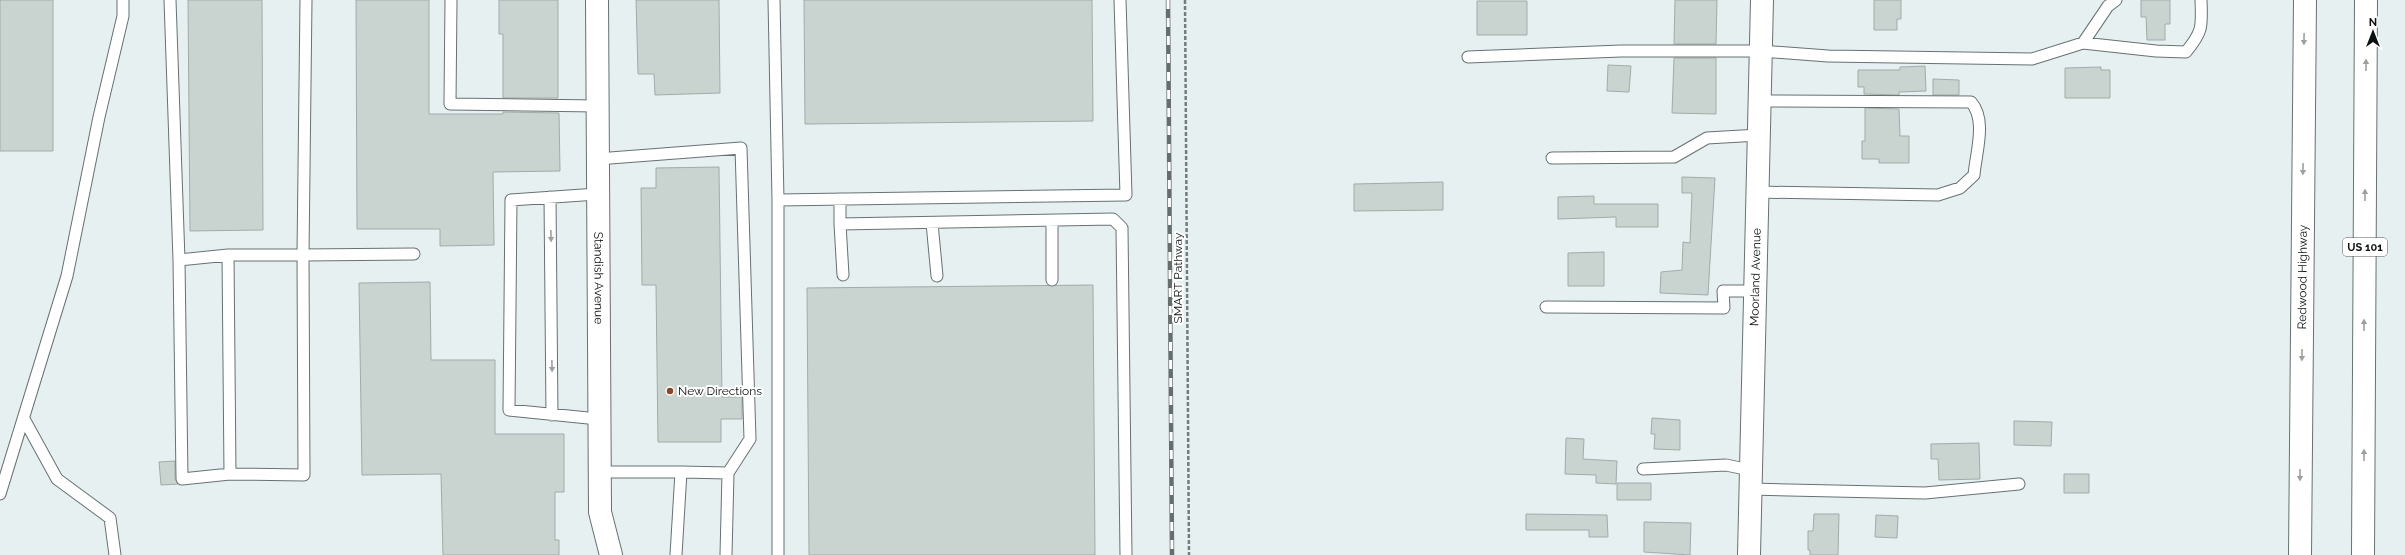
<svg xmlns="http://www.w3.org/2000/svg" width="2405" height="555" font-family="Raleway,sans-serif">
  <style>
    .building { fill: #c9d3cf; stroke: #a2aba8 }
    .lines { fill: none; stroke-linecap: round; stroke-linejoin: round }
    .lane-casing { stroke: #687172; stroke-width: 13 }
    .street-casing { stroke: #687172; stroke-width: 24 }
    .secondary-casing { stroke: #687172; stroke-width: 24 }
    .highway-casing { stroke: #687172; stroke-width: 24 }
    .path { stroke: #757c7c; stroke-width: 2.5; stroke-dasharray: 4 2; stroke-linecap: butt }
    .lane { stroke: #fff; stroke-width: 11 }
    .street { stroke: #fff; stroke-width: 22 }
    .secondary { stroke: #fff; stroke-width: 22 }
    .highway { stroke: #fff; stroke-width: 22 }
    .rail-casing { stroke: #666d6d; stroke-width: 4.5 }
    .rail { stroke: #fff; stroke-width: 3; stroke-dasharray: 9; stroke-linecap: butt }
    .oneway { fill: #9ea0a0 }
    .poi-dot { fill: #8d4523; stroke: #fff; stroke-width: 1.5 }
    .labels { text-anchor: middle; stroke-width: 4; stroke-linejoin: round; paint-order: stroke }
    .shield { fill: #fff; stroke: #565858; stroke-width: 1 }
    .shield-label { font-size: 11px; font-weight: bold; fill: #0d1111 }
    .street-label { font-size: 12px; fill: #0d1111; stroke: #fff }
    .poi-label { font-size: 12px; fill: #0d1111; stroke: #fff; text-anchor: start }
  </style>
  <rect width="100%" height="100%" fill="#e6f0f1"/>
  <path class="building" d="M0,0H53V151H0Z
    M188,0H262L263,230L190,231Z
    M356,0H429V114H503V112L559,113L560,171L493,172L494,245L440,246V229H357Z
    M499,0H558V98H503V34H499Z
    M636,0H719L720,93L655,95L654,74H638Z
    M804,0H1092L1093,121L805,124Z
    M1675,0H1717L1716,44H1674Z
    M1874,0H1901V19H1897V30H1874Z
    M2141,0H2170V24H2165V40H2147L2146,17H2141Z
    M1477,1H1527V35H1477Z
    M1674,58H1716V114L1672,113Z
    M1608,65L1631,66L1629,92L1607,91Z
    M1925,66L1926,91L1899,92V95L1864,94V87H1858V70H1900V67Z
    M2101,67V70H2110V98H2065V68Z
    M1933,79L1959,80V95H1933Z
    M1865,108L1899,109L1900,136H1909V163H1879V159H1862V141H1865Z
    M719,167L722,397H742V419H721V442H658L656,285H642L641,188H656V168Z
    M1682,177L1715,178L1708,295L1660,293L1661,272L1682,270L1683,242L1690,243L1692,193H1682Z
    M1443,182V210L1354,211V184Z
    M1594,196V204H1658V227H1616V217L1558,219V197Z
    M1604,252V286H1568V253Z
    M430,282L431,360H495V434H564V492H555V540H559V555H443L441,474L362,475L359,283Z
    M1093,285L1095,555H809L807,288Z
    M1652,418L1680,420V450L1654,449L1655,434H1651Z
    M2014,421L2052,422L2051,446L2014,445Z
    M1566,438L1584,439L1583,459L1617,461L1616,484L1596,483V475L1565,474Z
    M1979,443L1980,479L1939,480L1938,459H1931V444Z
    M175,461V479L178,484L161,485L159,462Z
    M2064,474H2089V493H2064Z
    M1617,483H1651V500H1617Z
    M1526,514L1607,515L1608,537H1589V530H1526Z
    M1814,514H1839L1838,555H1810V550H1808V531H1813Z
    M1876,515L1898,516L1897,538L1875,537Z
    M1644,522L1691,523L1690,555L1644,552Z"/>
  <g class="lines">
    <defs>
      <path id="lane" d="M170,0L179,260
        M306,0L303,255L414,254
        M451,0L450,104L597,106
        M774,0L778,200L1126,195L1120,0
        M2083,43L2108,6L2116,0
        M1468,57L1621,51H1761L1828,56L2032,59L2083,43L2156,51L2186,52C2203,31 2202,27 2201,0
        M1552,158L1674,157L1707,138L1759,135
        M597,159L741,148L750,439L728,473
        M1757,192L1938,195L1960,188L1974,175C1976,152 1987,120 1971,102L1759,101
        M597,194L511,200L509,410L598,419
        M550,197L552,415
        M840,199V224L1113,219L1122,228L1126,555
        M778,200V555
        M1052,221V280
        M932,223L937,276
        M840,224L843,275
        M228,255H303L304,475L230,474Z
        M228,255L179,260L182,479L230,474
        M1546,307L1724,308L1723,291H1755
        M24,419L57,479L110,518L115,555
        M1643,469L1726,465L1750,470
        M599,472H681
        M1750,489L1925,493L2019,484
        M0,494L67,276L99,117L123,16V0
        M676,555L681,472L728,473L726,555"/>
      <g id="street">
        <path id="s1" d="M597,0L600,512L611,555"/>
      </g>
      <g id="secondary">
        <path id="s2" d="M1749,555L1762,0"/>
      </g>
      <g id="highway">
        <path id="s3" d="M2300,555L2305,0"/>
        <path d="M2363,555L2366,0"/>
      </g>
    </defs>
    <use href="#lane" class="lane-casing"/>
    <use href="#street" class="street-casing"/>
    <use href="#secondary" class="secondary-casing"/>
    <use href="#highway" class="highway-casing"/>
    <path class="path" d="M1185,0L1189,555"/>
    <use href="#lane" class="lane"/>
    <use href="#street" class="street"/>
    <use href="#secondary" class="secondary"/>
    <use href="#highway" class="highway"/>
    <defs>
      <path id="rail" d="M1168,0L1172,555"/>
    </defs>
    <use href="#rail" class="rail-casing"/>
    <use href="#rail" class="rail"/>
  </g>
  <defs><path id="oneway-solid" d="M-6-.8H1V-3.2L6.5 0L1 3.2V.8H-6Z"/></defs>
  <g class="oneway">
    <use href="#oneway-solid" transform="translate(2304 39) rotate(91)"/>
    <use href="#oneway-solid" transform="translate(2366 65) rotate(-90)"/>
    <use href="#oneway-solid" transform="translate(2303 169) rotate(91)"/>
    <use href="#oneway-solid" transform="translate(2365 195) rotate(-90)"/>
    <use href="#oneway-solid" transform="translate(551 236) rotate(89)"/>
    <use href="#oneway-solid" transform="translate(2364 325) rotate(-90)"/>
    <use href="#oneway-solid" transform="translate(2302 355) rotate(91)"/>
    <use href="#oneway-solid" transform="translate(552 366) rotate(89)"/>
    <use href="#oneway-solid" transform="translate(2364 455) rotate(-90)"/>
    <use href="#oneway-solid" transform="translate(2300 475) rotate(90)"/>
  </g>
  <circle class="poi-dot" cx="670" cy="391" r="4"/>
  <g class="labels">
    <rect class="shield" x="2343" y="238" width="44" height="18" rx="3"/>
    <g class="shield-label">
      <text x="2365" y="251">US 101</text>
    </g>
    <g class="street-label">
      <text dy="4" stroke="none"><textPath href="#s3" startOffset="278">Redwood Highway</textPath></text>
      <text dy="4" stroke="none"><textPath href="#s1" startOffset="278">Standish Avenue</textPath></text>
      <text transform="translate(1178 278) rotate(-90)" y="4">SMART Pathway</text>
      <text dy="4" stroke="none"><textPath href="#s2" startOffset="278">Moorland Avenue</textPath></text>
    </g>
    <g class="poi-label">
      <text x="678" y="395">New Directions</text>
    </g>
  </g>
  <g transform="translate(2373 32)" stroke="#ffffff" stroke-width="3" paint-order="stroke">
  <path d="M0-3L7 15L0 10L-7 15Z" fill="#0d1111"/>
  <text y="-6" font-size="11" font-weight="bold" text-anchor="middle" fill="#0d1111">N</text>
  </g>
</svg>
